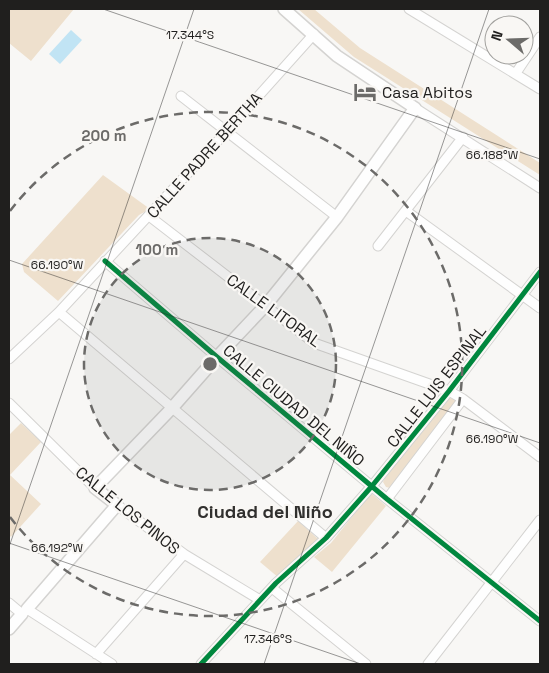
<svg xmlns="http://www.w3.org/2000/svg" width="549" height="673" font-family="'Space Grotesk',sans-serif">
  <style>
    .green { fill: #eee0cd }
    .water { fill: #c1e4f4 }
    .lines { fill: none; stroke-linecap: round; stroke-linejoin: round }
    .minor-casing { stroke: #d4d3d1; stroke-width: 11 }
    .tertiary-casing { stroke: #d4d3d1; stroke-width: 14 }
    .minor { stroke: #fefefe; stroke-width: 9 }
    .tertiary { stroke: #fefefe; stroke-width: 11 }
    .cycleway-casing { stroke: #f9f7f4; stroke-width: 8 }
    .cycleway { stroke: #00873e; stroke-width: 5 }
    .ticks { fill: none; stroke: #201f1e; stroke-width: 1; stroke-opacity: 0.45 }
    .ring { fill: none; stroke: #6c6b69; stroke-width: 2.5; stroke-dasharray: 9 6 }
    .labels { text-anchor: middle; stroke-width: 4.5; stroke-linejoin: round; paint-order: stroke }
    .poi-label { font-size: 16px; fill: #201f1e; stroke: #f9f7f4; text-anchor: start }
    .street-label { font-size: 16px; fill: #201f1e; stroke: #f9f7f4 }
    .neighbourhood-label { font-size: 18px; font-weight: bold; fill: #31302e; stroke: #f9f7f4 }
    .ticks-label { font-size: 12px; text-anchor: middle; fill: #201f1e; stroke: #f9f7f4; stroke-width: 4.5; stroke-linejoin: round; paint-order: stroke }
    .centre { fill: #6c6b69; stroke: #f9f7f4; stroke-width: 2.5 }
    .ring-label { font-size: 15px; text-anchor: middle; font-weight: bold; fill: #6c6b69; stroke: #f9f7f4; stroke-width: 4.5; stroke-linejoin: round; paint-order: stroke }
  </style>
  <rect width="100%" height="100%" fill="#f8f7f5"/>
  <path class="green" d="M9,9H74L31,61L9,43Z
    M298,9H314L360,48L540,163V175L354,57Z
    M103,175L150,209L139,215L58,301L24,272L22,264Z
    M450,398L455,400L456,402L390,488L386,487L383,482L385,478L446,401Z
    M21,423L41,442L10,475L41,504L11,537L9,535V435Z
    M371,493L386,506L332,572L314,557L331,543Z
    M298,521L318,539L279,578L260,562Z"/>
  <path class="water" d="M71,30L82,40L60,64L49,54Z"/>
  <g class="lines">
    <defs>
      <path id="minor" d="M409,9L540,89
        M516,73L540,37
        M181,96L337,217
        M415,108L540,188
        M406,211L540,308
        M149,216L314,343L449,391L463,399L540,457
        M378,246L463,137
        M105,261L217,357L387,499L540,621
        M59,312L326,538
        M9,359L59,312L227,131L314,34
        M9,403L95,488
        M387,499L463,399
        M117,505L184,554L260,600
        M272,588L366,664
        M9,603L22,614L27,609L112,664
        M96,654L184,554
        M201,664L276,583L326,538L372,486L449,391L540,272
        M428,664L540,520"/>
      <path id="tertiary" d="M27,609L117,505L95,488L172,408L217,357L266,305L337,217L415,108L337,56L284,9
        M9,629L22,614"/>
    </defs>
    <use href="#minor" class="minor-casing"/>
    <use href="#tertiary" class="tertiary-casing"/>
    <use href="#minor" class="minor"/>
    <use href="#tertiary" class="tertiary"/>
    <defs>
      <path id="cycleway" d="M105,261L217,357L387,499L540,621
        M201,664L276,583L326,538L372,486L449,391L540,272"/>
    </defs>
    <use href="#cycleway" class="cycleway-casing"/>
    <use href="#cycleway" class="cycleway"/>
  </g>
  <path class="ticks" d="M103,9L540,159M9,260L540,443M9,543L361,664M9,547L194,9M264,664L489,9"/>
  <circle cx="210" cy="364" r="126" fill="#6c6b69" fill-opacity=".12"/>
  <g class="ring">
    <circle cx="210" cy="364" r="126"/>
    <path d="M10 211A252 252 0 1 1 10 517"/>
  </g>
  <defs>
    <symbol id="hotel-bare" viewBox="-9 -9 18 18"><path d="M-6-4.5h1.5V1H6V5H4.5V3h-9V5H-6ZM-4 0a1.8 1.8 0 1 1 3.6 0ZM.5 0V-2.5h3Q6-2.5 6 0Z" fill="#6c6b69" stroke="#f9f7f4" stroke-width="2.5" paint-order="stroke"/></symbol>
  </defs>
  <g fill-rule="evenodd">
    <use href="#hotel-bare" x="349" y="76" width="32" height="32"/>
  </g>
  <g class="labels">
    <g class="poi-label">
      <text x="382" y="98">Casa Abitos</text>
    </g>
    <g class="street-label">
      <text transform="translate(204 155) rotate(-48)" y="6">CALLE PADRE BERTHA</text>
      <text transform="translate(274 310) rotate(36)" y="6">CALLE LITORAL</text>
      <text transform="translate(436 386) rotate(-52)" y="6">CALLE LUIS ESPINAL</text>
      <text transform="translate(294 405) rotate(40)" y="6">CALLE CIUDAD DEL NIÑO</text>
      <text transform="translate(128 510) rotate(39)" y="6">CALLE LOS PINOS</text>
    </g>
    <g class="neighbourhood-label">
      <text x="265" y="518">Ciudad del Niño</text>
    </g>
  </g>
  <g class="ticks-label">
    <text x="190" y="39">17.344°S</text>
    <text x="492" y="159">66.188°W</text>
    <text x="57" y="269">66.190°W</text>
    <text x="492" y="443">66.190°W</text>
    <text x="57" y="552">66.192°W</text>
    <text x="268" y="643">17.346°S</text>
  </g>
  <circle cx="210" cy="364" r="8" class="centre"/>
  <g class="ring-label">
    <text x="104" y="141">200 m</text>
    <text x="157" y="255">100 m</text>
  </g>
  <rect width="549" height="673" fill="none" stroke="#201f1e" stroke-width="20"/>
  <g transform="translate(509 40) rotate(289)"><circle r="24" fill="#f9f7f4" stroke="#a2a19e"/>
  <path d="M0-4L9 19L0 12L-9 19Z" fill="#6c6b69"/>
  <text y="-8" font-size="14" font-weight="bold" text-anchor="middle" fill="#201f1e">N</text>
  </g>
</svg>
